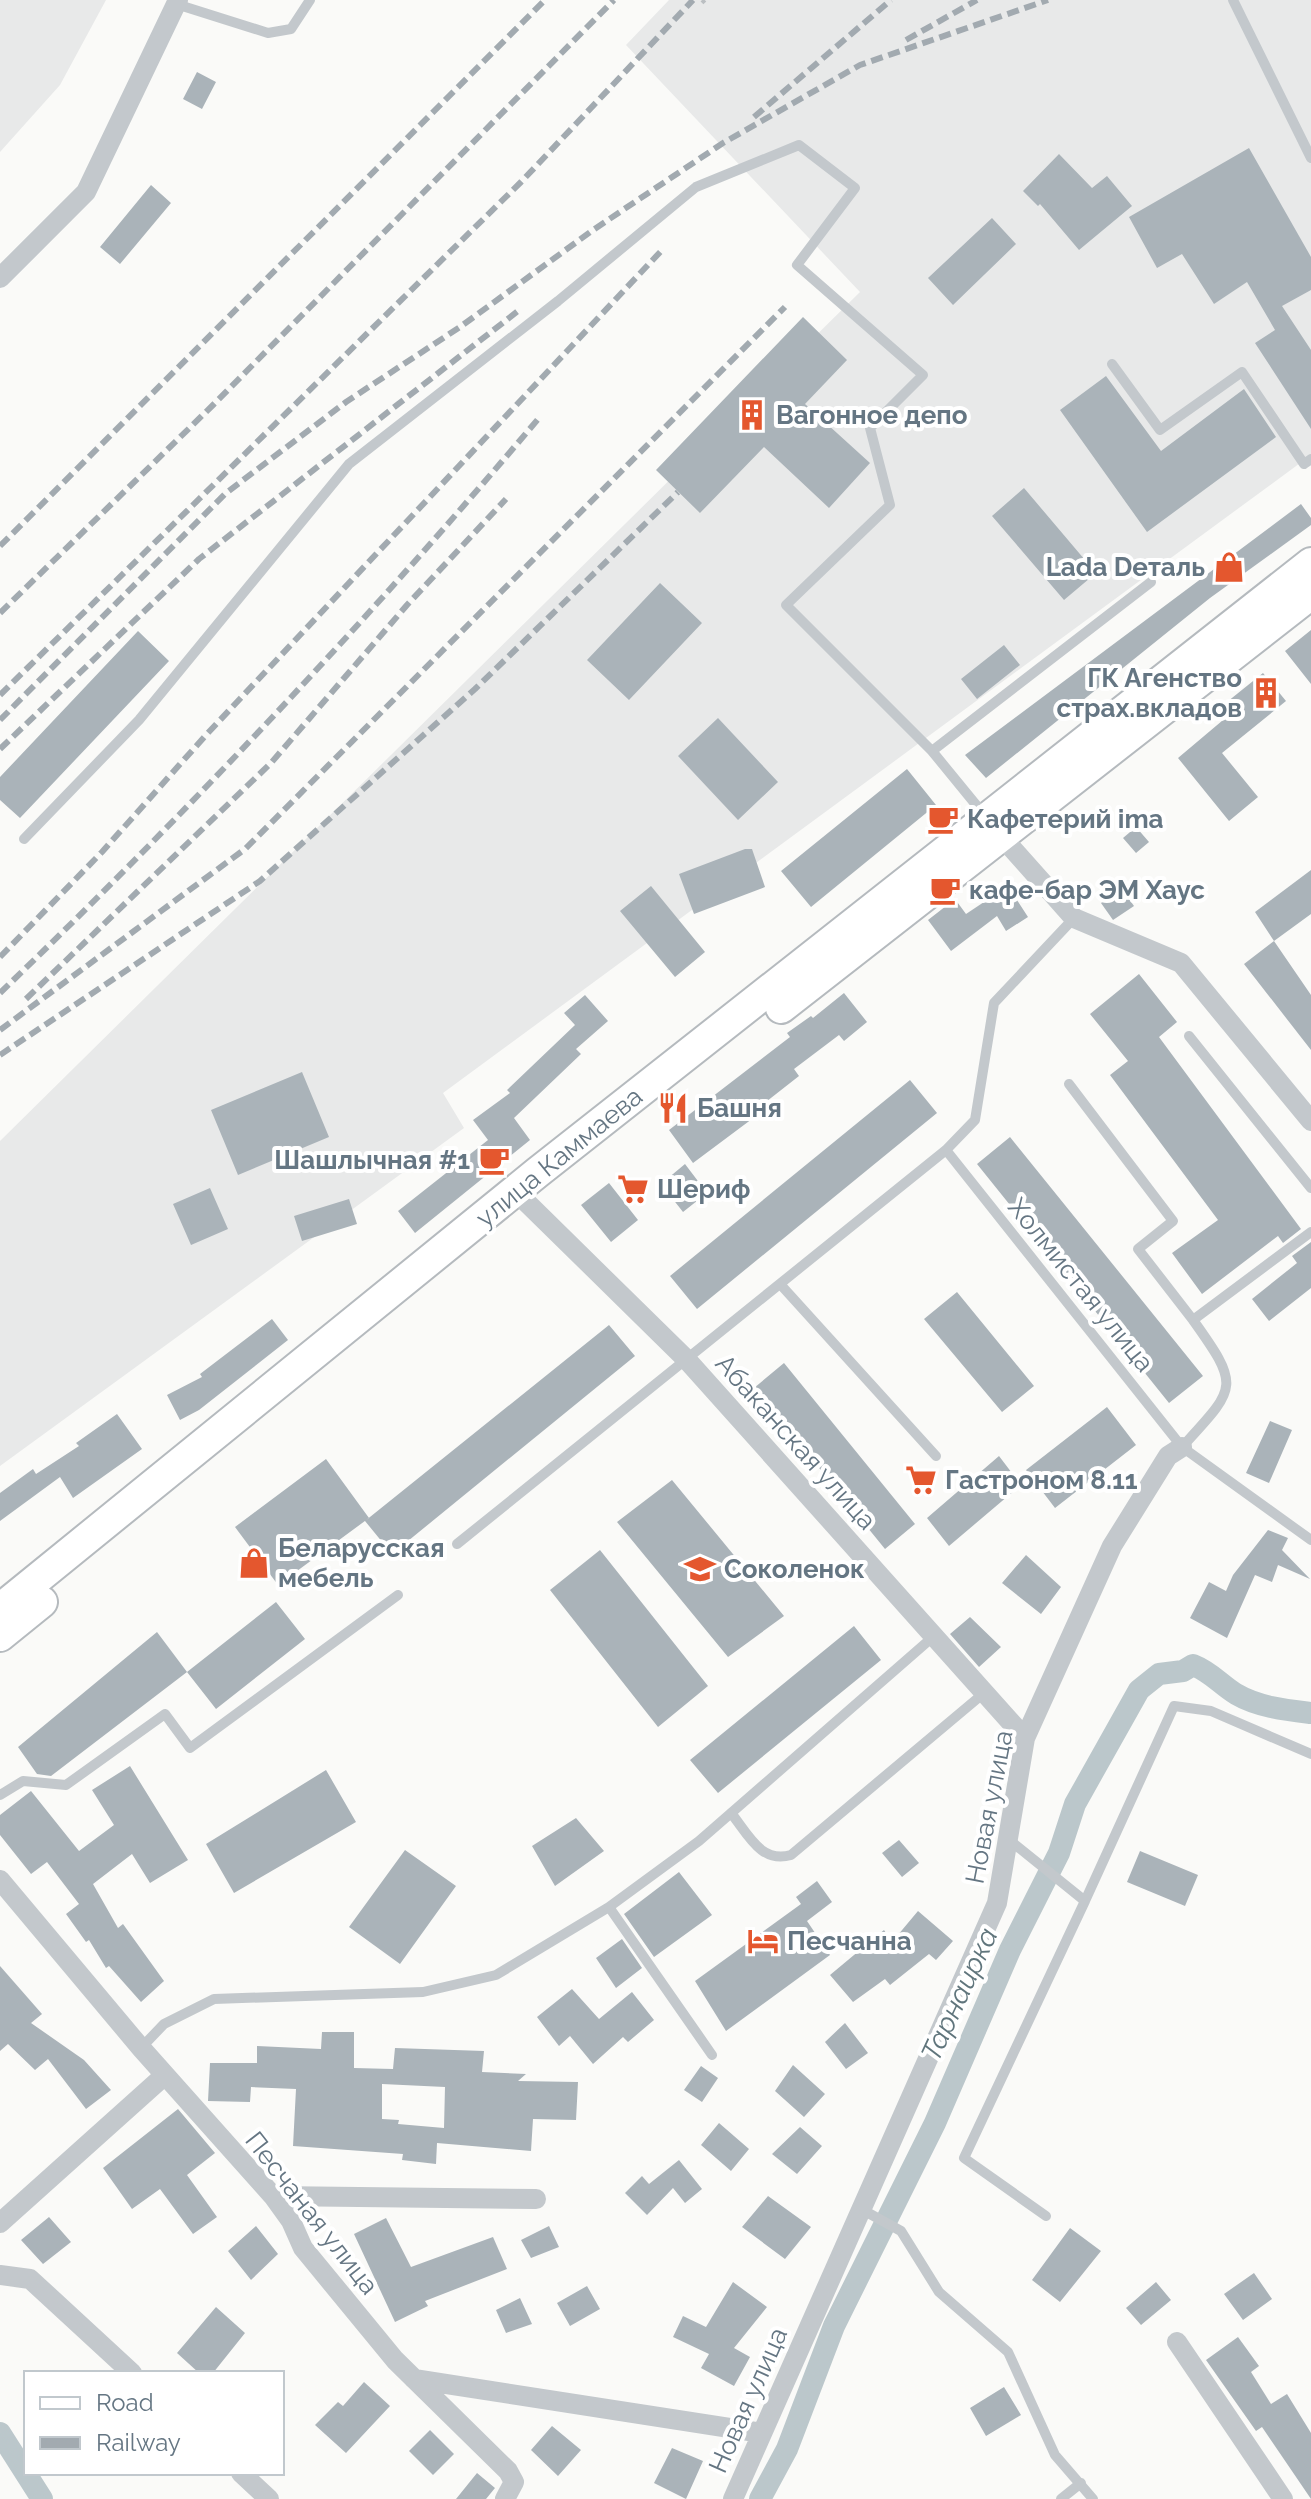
<svg xmlns="http://www.w3.org/2000/svg" width="1311" height="2499" font-family="Raleway,sans-serif">
  <style>
    .built { fill: #e8e9e9 }
    .lines { fill: none; stroke-linecap: round; stroke-linejoin: round }
    .canal { stroke: #bbc7cb; stroke-width: 22 }
    .building { fill: #aab3b9; fill-rule: evenodd }
    .primary-casing { stroke: #b5babe; stroke-width: 34 }
    .path { stroke: #bbbfc2; stroke-width: 4; stroke-dasharray: 4 4; stroke-linecap: butt }
    .service { stroke: #c3c8cc; stroke-width: 10 }
    .minor { stroke: #c3c8cc; stroke-width: 20 }
    .primary { stroke: #fff; stroke-width: 30 }
    .rail { stroke: #a2aab0; stroke-width: 6; stroke-dasharray: 12 6; stroke-linecap: butt }
    .labels { text-anchor: middle; stroke-width: 8; stroke-linejoin: round; paint-order: stroke }
    .poi-label { font-size: 26px; font-weight: bold; fill: #657683; stroke: #fff; text-anchor: start }
    .street-label { font-size: 26px; fill: #657683; stroke: #fff }
    .water-label { font-size: 28px; font-style: italic; fill: #60757c; stroke: #fff }
  </style>
  <rect width="100%" height="100%" fill="#fafaf8"/>
  <path class="built" d="M0,0H106L60,85L0,152Z
    M669,0H1311V455L443,1093L464,1128L0,1466V1141L860,292L626,45Z"/>
  <g class="lines">
    <path class="canal" d="M0,2433L42,2499
      M760,2499L787,2449L834,2326L935,2123L1010,1950L1059,1853L1075,1804L1139,1690L1159,1674L1183,1671L1193,1665C1211,1672 1220,1684 1236,1694C1258,1707 1286,1710 1311,1713"/>
  </g>
  <path class="building" d="M197,72L216,82L202,109L183,99Z
    M1249,148L1311,257V290L1282,306L1311,350V429L1255,343L1275,330L1247,282L1214,304L1182,254L1157,268L1129,217Z
    M1059,154L1092,188L1107,176L1132,206L1079,250L1040,204L1038,206L1023,191Z
    M151,185L171,203L120,264L100,247Z
    M992,218L1016,244L953,305L928,278Z
    M803,317L847,360L805,404L870,463L829,508L764,447L700,513L656,470Z
    M1106,376L1161,451L1244,389L1276,437L1147,532L1060,410Z
    M1024,488L1096,573L1064,600L992,516Z
    M1301,504L1311,518V525L1210,598L986,778L965,755Z
    M660,583L702,623L629,700L587,660Z
    M1311,630V684L1285,651Z
    M138,631L169,661L20,818L0,800V777Z
    M1004,645L1020,665L977,699L961,679Z
    M1263,673L1286,701L1222,753L1258,797L1229,821L1178,758L1229,715L1222,706Z
    M718,718L778,782L738,820L678,756Z
    M907,769L936,805L811,907L781,871Z
    M1136,827L1149,842L1136,853L1123,838Z
    M745,849H752L765,887L694,914L679,874Z
    M1311,870V914L1274,941L1311,995V1050L1244,964L1274,941L1255,912Z
    M651,886L705,952L675,977L620,911Z
    M1008,886L1028,917L1006,931L997,916L951,951L928,920L955,899L966,914Z
    M1122,889L1134,906L1113,920L1101,903Z
    M1139,974L1177,1022L1159,1037L1301,1229L1283,1243L1278,1236L1202,1294L1172,1253L1218,1220L1110,1075L1128,1061L1090,1014Z
    M844,993L867,1022L844,1041L839,1035L794,1069L799,1076L757,1109L760,1113L693,1163L669,1130L790,1037L787,1033L811,1016L813,1018Z
    M585,995L608,1021L576,1049L581,1054L514,1118L530,1140L415,1233L398,1211L488,1140L473,1120L510,1093L507,1090L575,1025L564,1013Z
    M302,1072L329,1137L238,1175L211,1110Z
    M910,1080L937,1113L697,1309L670,1276Z
    M1010,1137L1203,1376L1169,1403L977,1164Z
    M685,1164L707,1193L683,1212L661,1184Z
    M609,1183L638,1220L611,1242L581,1205Z
    M210,1188L228,1229L191,1245L173,1204Z
    M349,1199L357,1224L302,1241L294,1216Z
    M1311,1242V1288L1269,1321L1252,1299L1297,1263L1292,1256Z
    M957,1292L1034,1386L1002,1412L924,1319Z
    M272,1319L288,1340L199,1410L180,1420L167,1395L202,1377L200,1374Z
    M609,1325L635,1356L392,1554L365,1521Z
    M784,1363L915,1524L885,1549L754,1388Z
    M1107,1407L1136,1445L1055,1508L1026,1470Z
    M117,1414L142,1449L73,1498L60,1477L0,1521V1493L33,1469L36,1474L79,1446L76,1443Z
    M1270,1421L1292,1430L1269,1483L1246,1473Z
    M999,1456L1021,1485L949,1546L927,1518Z
    M326,1459L369,1518L278,1585L235,1527Z
    M672,1480L784,1616L728,1657L617,1522Z
    M1268,1530L1288,1538L1282,1550L1310,1579L1278,1565L1272,1582L1255,1575L1227,1638L1190,1618L1209,1582L1226,1591L1233,1575Z
    M600,1550L708,1686L658,1727L550,1590Z
    M1026,1555L1061,1587L1041,1614L1002,1583Z
    M276,1602L305,1639L216,1709L187,1672Z
    M970,1617L1001,1647L979,1667L950,1634Z
    M854,1626L881,1660L718,1793L690,1760Z
    M157,1632L187,1672L51,1776L37,1774L18,1747Z
    M130,1766L188,1860L150,1883L132,1854L93,1884L118,1928L123,1924L164,1981L141,2002L109,1966L106,1968L89,1940L86,1942L66,1914L79,1904L47,1862L31,1874L0,1835V1815L31,1791L79,1851L114,1825L92,1790Z
    M326,1770L356,1822L234,1893L206,1844Z
    M576,1818L604,1851L555,1886L532,1846Z
    M899,1840L919,1863L902,1877L882,1853Z
    M405,1850L456,1886L400,1964L349,1927Z
    M1140,1851L1198,1875L1185,1906L1127,1882Z
    M679,1872L712,1915L654,1957L624,1914Z
    M817,1881L832,1902L807,1921L830,1955L726,2031L695,1981L801,1904L796,1897Z
    M918,1911L953,1941L936,1960L929,1954L890,1985L885,1979L853,2002L830,1975L884,1930L892,1942Z
    M622,1939L642,1968L616,1988L596,1958Z
    M0,1966L42,2014L31,2023L84,2060L111,2090L86,2109L48,2059L35,2070L8,2044L0,2051Z
    M572,1989L599,2019L632,1992L654,2020L628,2042L623,2037L593,2064L570,2036L559,2046L537,2017Z
    M845,2023L868,2053L846,2069L825,2042Z
    M322,2032H354V2068L393,2069L395,2048L484,2051L482,2072L526,2074L518,2081L578,2082L576,2120L533,2119L531,2151L437,2143L436,2164L402,2160L403,2154L293,2146L296,2089L251,2087L250,2102L208,2101L210,2063H257V2046L321,2049ZM382,2084L445,2087L444,2128L398,2124L399,2120L382,2119Z
    M793,2065L825,2094L804,2117L775,2091Z
    M701,2066L718,2078L702,2102L684,2090Z
    M178,2109L215,2153L187,2175L217,2217L193,2234L160,2189L132,2209L103,2168Z
    M719,2123L749,2149L731,2171L701,2145Z
    M800,2127L822,2146L797,2174L772,2154Z
    M679,2160L702,2189L685,2203L673,2188L647,2215L625,2193L642,2176L649,2184Z
    M768,2196L811,2227L785,2259L742,2227Z
    M49,2217L71,2242L43,2264L21,2240Z
    M386,2218L411,2267L493,2237L507,2269L425,2301L428,2306L395,2322L354,2234Z
    M256,2226L278,2254L251,2280L228,2251Z
    M549,2226L559,2247L531,2258L521,2240Z
    M1070,2228L1101,2251L1060,2302L1032,2280Z
    M1254,2273L1272,2299L1243,2320L1224,2294Z
    M733,2282L767,2307L734,2348L750,2357L734,2386L701,2368L709,2354L673,2337L683,2316L706,2327Z
    M1156,2282L1171,2300L1141,2325L1126,2308Z
    M587,2286L600,2309L570,2326L557,2303Z
    M520,2298L532,2324L506,2333L496,2310Z
    M216,2307L245,2333L213,2373H199L177,2353Z
    M1238,2337L1259,2366L1251,2372L1271,2404L1287,2394L1311,2433V2499L1262,2427L1256,2431L1206,2360Z
    M364,2382L390,2406L346,2453L315,2425L338,2402L343,2406Z
    M1004,2387L1021,2415L986,2436L970,2408Z
    M552,2426L581,2450L558,2476L531,2450Z
    M430,2430L454,2454L433,2475L409,2451Z
    M672,2448L703,2461L686,2499L654,2483Z
    M477,2473L495,2488L486,2499H456Z"/>
  <g class="lines">
    <defs>
      <path id="primary" d="M781,1008L1311,594
        M0,1609L538,1172L1311,563
        M0,1636L42,1602"/>
    </defs>
    <use href="#primary" class="primary-casing"/>
    <path class="path" d="M702,0L706,4"/>
    <path class="service" d="M1233,0L1311,158
      M176,4L268,33L291,29L310,0
      M1112,364L1160,430L1242,372L1304,464L1311,459
      M932,751L1151,582
      M24,839L139,720L349,464L558,301L696,187L799,145L855,188L797,265L923,375L870,428L890,505L786,605L932,751L986,817
      M1189,1036L1311,1188
      M1069,1084L1173,1221L1138,1249L1193,1320L1311,1232
      M946,1150L1182,1447L1311,1540
      M780,1284L936,1456
      M1182,1447C1237,1387 1241,1387 1193,1320
      M457,1544L946,1150L975,1120L994,1003L1074,918
      M0,1795L23,1781L66,1785L165,1714L190,1748L398,1595
      M731,1813C748,1834 761,1864 791,1855L984,1693
      M1008,1839L1085,1901L964,2158L1046,2216
      M1085,1901L1174,1706L1211,1711L1311,1754
      M609,1907L699,1841L934,1636
      M141,2048L164,2024L214,1999L423,1992L496,1975L609,1907L712,2055
      M861,2209L901,2231L939,2292L1008,2352L1055,2455L1093,2499
      M1061,2499L1081,2483"/>
    <path class="minor" d="M0,278L86,192L178,0
      M994,828L1074,918L1181,963L1311,1121
      M516,1192L687,1360L1025,1738
      M0,1880L141,2048L273,2196L291,2221L303,2248L395,2360L508,2471L514,2482L505,2499
      M273,2196L536,2199
      M0,2223L165,2075
      M0,2275L30,2279L132,2373
      M1177,2342L1283,2499
      M414,2379L762,2433
      M241,2473L269,2499
      M733,2499L997,1903L1025,1738L1112,1546L1168,1456L1182,1447"/>
    <use href="#primary" class="primary"/>
    <path class="rail" d="M906,40L977,0
      M754,117L891,0
      M0,546L545,0
      M0,613L213,405L614,0
      M0,695L521,182L693,0
      M0,720L226,493L346,402L460,327L593,230L723,143L860,65L1048,0
      M0,749L199,559L518,311
      M0,957L102,852L206,735L663,249
      M0,993C189,811 369,619 539,418
      M26,999L271,763L407,605L506,499
      M0,1030L245,849L785,307
      M0,1055L260,881L475,689L678,492"/>
  </g>
  <defs>
    <symbol id="building-bare" viewBox="-9 -9 18 18"><path d="M-4-6H4V6H1V3H-1V6H-4ZM-2.5-4.3h1.7v1.8h-1.7ZM.8-4.3h1.7v1.8H.8ZM-2.5-1h1.7V.8h-1.7ZM.8-1h1.7V.8H.8Z" fill="#e4572e" stroke="#fff" stroke-width="2.5" paint-order="stroke"/></symbol>
    <symbol id="shop-bare" viewBox="-9 -9 18 18"><path d="M-5-2.5h2.3a2.7 3.5 0 0 1 5.4 0H5L5.5 6h-11ZM-1.5-2.5h3a1.5 2.3 0 0 0-3 0Z" fill="#e4572e" stroke="#fff" stroke-width="2.5" paint-order="stroke"/></symbol>
    <symbol id="cafe-bare" viewBox="-9 -9 18 18"><path d="M-5.5-4.5H6V0H3Q3 3.5 0 3.5H-2.5Q-5.5 3.5-5.5 0ZM3-3.2v2h1.7v-2ZM-6 4.5H4V6H-6Z" fill="#e4572e" stroke="#fff" stroke-width="2.5" paint-order="stroke"/></symbol>
    <symbol id="restaurant-bare" viewBox="-9 -9 18 18"><path d="M-5-6h1v4h1v-4h1v4h1v-4h1v5L-1.5 .5V6h-2V.5L-5-1ZM5-6V6H3V1.5H1.5Q1.5-4 5-6Z" fill="#e4572e" stroke="#fff" stroke-width="2.5" paint-order="stroke"/></symbol>
    <symbol id="supermarket-bare" viewBox="-9 -9 18 18"><path d="M-6-5.5h2.5l.6 2H6L4.5 2H-2.5L-4.4-4H-6ZM-1.5 3.2a1.3 1.3 0 1 0 .1 0ZM3 3.2a1.3 1.3 0 1 0 .1 0Z" fill="#e4572e" stroke="#fff" stroke-width="2.5" paint-order="stroke"/></symbol>
    <symbol id="school-bare" viewBox="-9 -9 18 18"><path d="M0-5L7-2L0 1L-7-2ZM-4 1L0 2.5L4 1V4Q0 6-4 4Z" fill="#e4572e" stroke="#fff" stroke-width="2.5" paint-order="stroke"/></symbol>
    <symbol id="hotel-bare" viewBox="-9 -9 18 18"><path d="M-6-4.5h1.5V1H6V5H4.5V3h-9V5H-6ZM-4 0a1.8 1.8 0 1 1 3.6 0ZM.5 0V-2.5h3Q6-2.5 6 0Z" fill="#e4572e" stroke="#fff" stroke-width="2.5" paint-order="stroke"/></symbol>
  </defs>
  <g fill-rule="evenodd">
    <use href="#building-bare" x="730" y="393" width="44" height="44"/>
    <use href="#shop-bare" x="1207" y="545" width="44" height="44"/>
    <use href="#building-bare" x="1244" y="671" width="44" height="44"/>
    <use href="#cafe-bare" x="921" y="797" width="44" height="44"/>
    <use href="#cafe-bare" x="923" y="868" width="44" height="44"/>
    <use href="#restaurant-bare" x="651" y="1086" width="44" height="44"/>
    <use href="#cafe-bare" x="472" y="1138" width="44" height="44"/>
    <use href="#supermarket-bare" x="611" y="1167" width="44" height="44"/>
    <use href="#supermarket-bare" x="899" y="1458" width="44" height="44"/>
    <use href="#shop-bare" x="232" y="1541" width="44" height="44"/>
    <use href="#school-bare" x="678" y="1547" width="44" height="44"/>
    <use href="#hotel-bare" x="741" y="1919" width="44" height="44"/>
  </g>
  <g class="labels">
    <g class="poi-label">
      <text x="776" y="424">Вагонное депо</text>
      <text x="1205" y="576" text-anchor="end">Lada Dеталь</text>
      <text x="1242" y="687" text-anchor="end">ГК Агенство<tspan x="1242" dy="30">страх.вкладов</tspan></text>
      <text x="967" y="828">Кафетерий ima</text>
      <text x="969" y="899">кафе-бар ЭМ Хаус</text>
      <text x="697" y="1117">Башня</text>
      <text x="470" y="1169" text-anchor="end">Шашлычная #1</text>
      <text x="657" y="1198">Шериф</text>
      <text x="945" y="1489">Гастроном 8.11</text>
      <text x="278" y="1557">Беларусская<tspan x="278" dy="30">мебель</tspan></text>
      <text x="724" y="1578">Соколенок</text>
      <text x="787" y="1950">Песчанна</text>
    </g>
    <g class="street-label">
      <text transform="translate(559 1157) rotate(-39)" y="9">улица Каммаева</text>
      <text transform="translate(1081 1285) rotate(51)" y="9">Холмистая улица</text>
      <text transform="translate(796 1442) rotate(48)" y="9">Абаканская улица</text>
      <text transform="translate(989 1807) rotate(-79)" y="9">Новая улица</text>
      <text transform="translate(312 2213) rotate(52)" y="9">Песчаная улица</text>
      <text transform="translate(748 2400) rotate(-66)" y="9">Новая улица</text>
    </g>
    <g class="water-label">
      <text transform="translate(959 1994) rotate(-65)" y="10">Тарнаирка</text>
    </g>
  </g>
  <rect x="24" y="2371" width="260" height="104" fill="#ffffff" stroke="#c1c8cd" stroke-width="2"/>
  <rect x="40" y="2397" width="40" height="12" fill="#ffffff" stroke="#c1c8cd" stroke-width="2"/>
  <text x="96" y="2411" font-size="24" fill="#657683">Road</text>
  <rect x="40" y="2437" width="40" height="12" fill="#a2aab0" stroke="#c1c8cd" stroke-width="2"/>
  <text x="96" y="2451" font-size="24" fill="#657683">Railway</text>
</svg>
